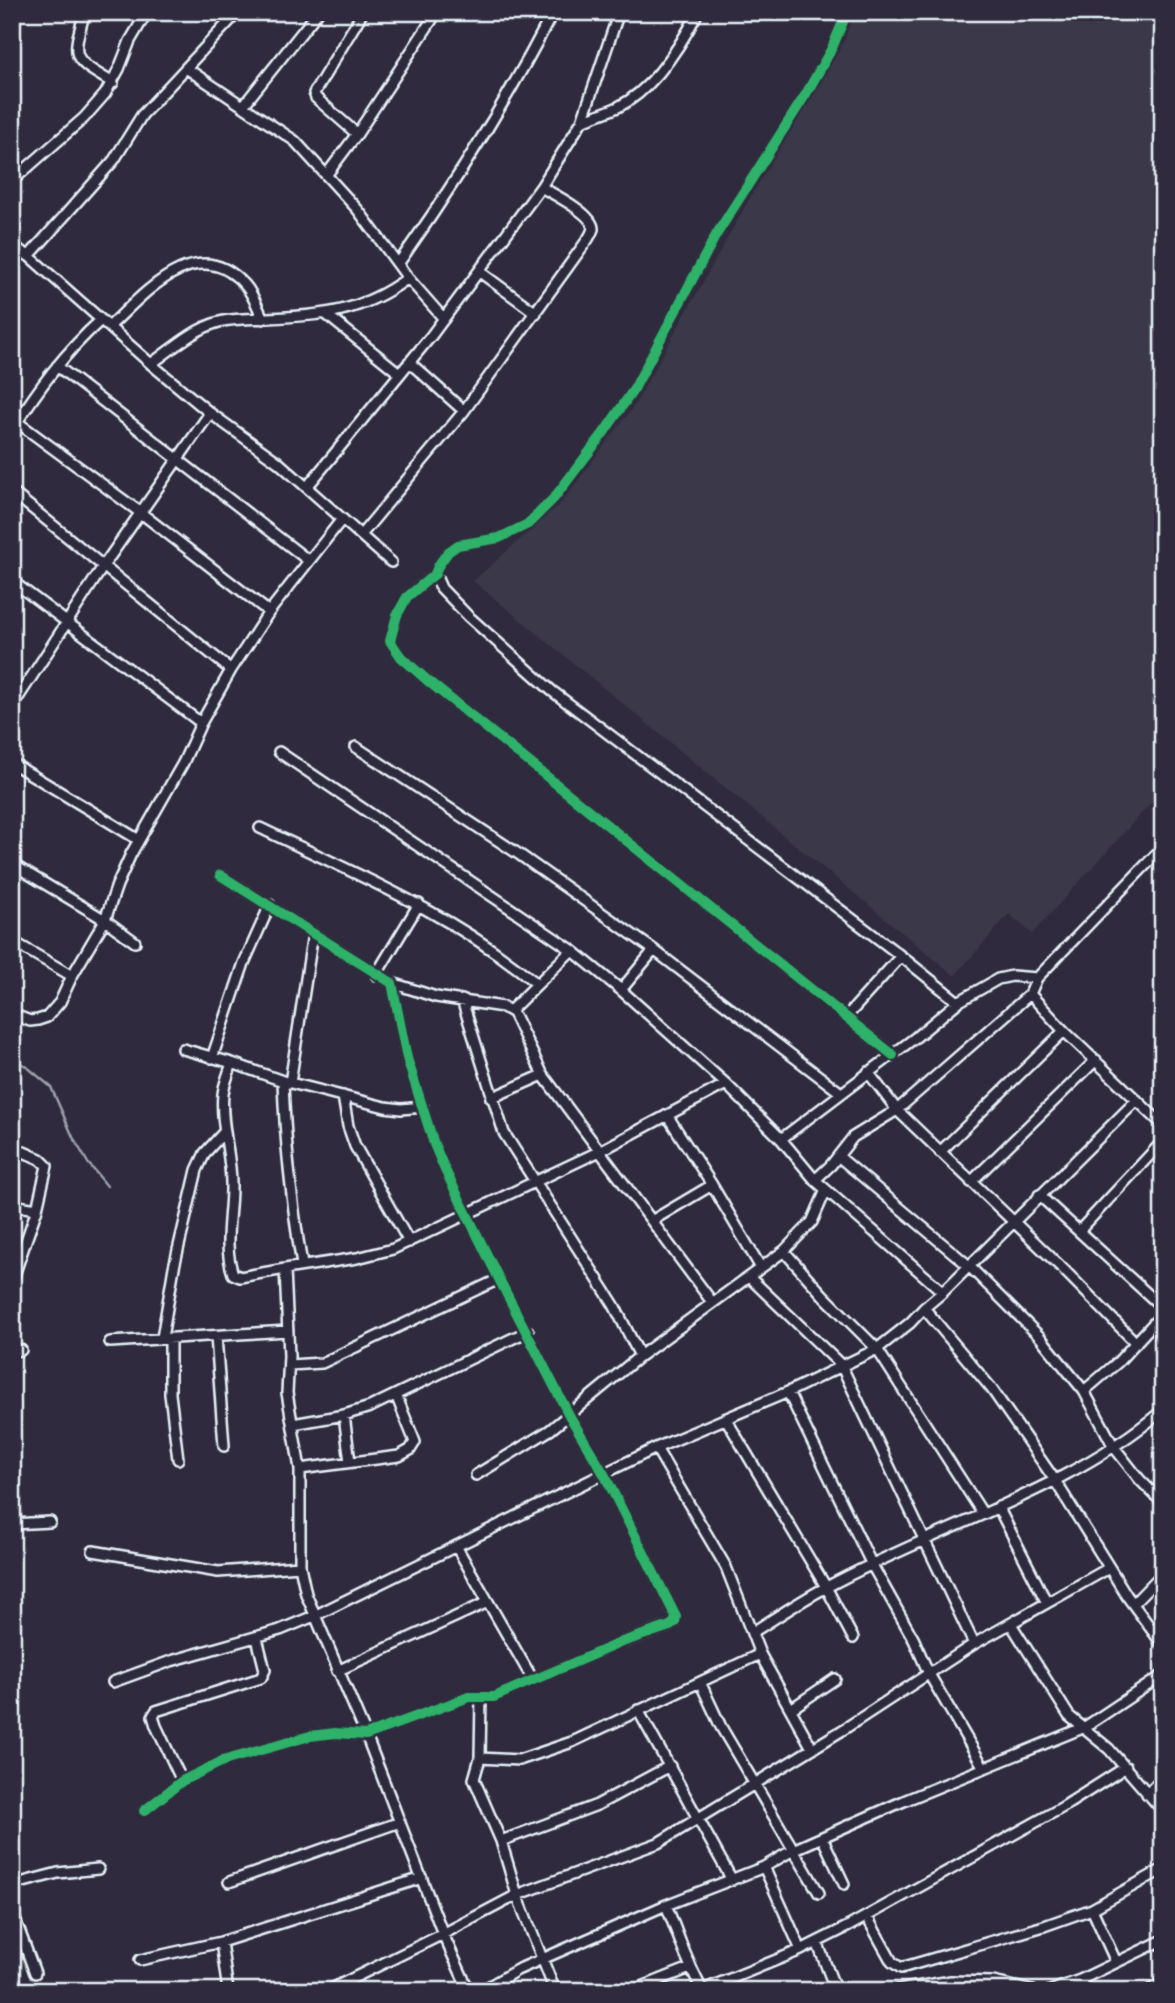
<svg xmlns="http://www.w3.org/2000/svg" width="1175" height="2003" font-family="Mynerve,sans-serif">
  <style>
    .built { fill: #3b3749 }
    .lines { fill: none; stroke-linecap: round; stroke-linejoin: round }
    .stream { stroke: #9c9fab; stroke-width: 2.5 }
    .minor-casing { stroke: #e8f1f8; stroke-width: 14 }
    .minor { stroke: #2f2a3d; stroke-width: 9 }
    .cycleway-casing { stroke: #2f2a3d; stroke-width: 15 }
    .cycleway { stroke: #2db169; stroke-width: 10 }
  </style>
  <rect width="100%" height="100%" fill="#2f2a3d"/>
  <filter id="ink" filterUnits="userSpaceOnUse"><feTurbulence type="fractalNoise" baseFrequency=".0143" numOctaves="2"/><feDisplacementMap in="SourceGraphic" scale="14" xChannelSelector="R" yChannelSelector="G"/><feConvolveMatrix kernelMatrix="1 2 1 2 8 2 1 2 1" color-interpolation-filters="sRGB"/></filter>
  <g filter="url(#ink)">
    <path class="built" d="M853,12H1163V790L1032,934L1009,914L955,976L473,581L561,503L634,406L748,201L845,39Z"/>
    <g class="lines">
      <path class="stream" d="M12,1059L26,1066L51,1087L73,1137L88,1163L107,1186"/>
      <defs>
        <path id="minor" d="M85,12C71,59 71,58 113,83
          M847,12L832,48L806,94L716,235L634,389L603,434L554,498L528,524L499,538L458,545L448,552L438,566L435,574L407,597L397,615L390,641L401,657L428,681L893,1055
          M186,68L295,141L358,210L408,278L444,319
          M243,106L318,12
          M582,121C594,116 607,112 618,107C654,89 680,47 698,12
          M357,134L316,98L314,93L363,12
          M327,174L357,134L437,12
          M12,181L84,118L105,94L119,69L130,41L147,12
          M12,246L29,256L151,364L210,413L278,462L391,562
          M29,256L114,160L142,115L238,12
          M398,264C455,184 508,99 553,12
          M480,272L536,313
          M327,315L399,373
          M109,327C144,294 197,231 245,285C253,294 258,308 263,319
          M409,362L464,411
          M151,364C172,349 194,329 219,322C235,318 251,319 267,318C325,315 360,313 408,278
          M57,366L309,561
          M17,422L141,513L269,612
          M12,430C38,389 65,352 101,320
          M307,487L431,336L541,187L582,121L619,12
          M12,492L231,670
          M361,535L464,411L588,239C590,236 592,232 593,229C594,214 553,194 541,187
          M435,574L441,588L468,616L552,691L901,956L958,1002
          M12,581L201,723
          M12,707L104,565L210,413
          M356,747L520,855L654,950L841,1093
          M279,752L572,950L621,990L726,1084L781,1139L815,1180L943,1292
          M12,763L139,840
          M260,828C356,874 455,915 537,984
          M1163,847L1037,978L1030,994L1064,1031L1163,1125
          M12,864L105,920L135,942
          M12,941L72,976
          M376,975L419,904
          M392,983L436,997L503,1007L513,1013L543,1075L712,1302
          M621,990L654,950
          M462,1000L504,1133L614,1305L640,1356
          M510,1011L572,950
          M12,1014L30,1021L38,1020L47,1017L60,1002L72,976L105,920L117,885L131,854L183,763L201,723L231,670L269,612L342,519
          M847,1016L901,956
          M183,1049L232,1063L283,1081L385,1107L401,1109L423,1107
          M212,1058L244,963L270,905
          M232,1063C229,1073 224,1084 223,1094C220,1125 232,1156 231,1187C231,1216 223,1246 233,1274L240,1277L285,1269
          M868,1072L897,1110L1064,1270L1136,1343
          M283,1081C285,1143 292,1204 302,1265
          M290,1083L313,933
          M343,1096L348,1126L355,1146L409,1242
          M491,1098L543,1075
          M667,1115L712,1185L761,1268
          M781,1139L916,1037L958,1002L998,979L1012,976L1037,978
          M12,1147L40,1159L47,1166L37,1209L12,1281
          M940,1152L1064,1031
          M838,1156L969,1266L1040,1337L1084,1391L1114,1447L1140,1480L1163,1503
          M815,1180L831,1165L853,1137L897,1110L1030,994
          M971,1182L1096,1060
          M1039,1195L1163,1308
          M12,1205L37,1209
          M653,1220L712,1185
          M1079,1231L1163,1141
          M784,1251L823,1295L877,1349L983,1514
          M749,1277L841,1365L974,1644
          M924,1308L991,1388L1054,1479L1127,1596L1163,1645
          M216,1336L224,1446
          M162,1338L174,1267L197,1170L205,1153L225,1131
          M170,1338V1394L178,1459
          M110,1342L288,1331
          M12,1351L21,1350
          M289,1365L322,1363L499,1279
          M1084,1391L1118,1362L1163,1313
          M788,1392L872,1565L914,1640L929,1674L984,1768
          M344,1415L350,1462
          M726,1419L826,1587L853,1638
          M293,1424L344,1415L370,1407L528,1331
          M656,1448L726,1567L760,1654L812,1748
          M300,1469L399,1456L410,1450L415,1442L396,1395
          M476,1475L550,1430L640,1356L784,1251L812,1222L826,1190
          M998,1507L1047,1603
          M12,1524L50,1522
          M456,1546L533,1680
          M93,1551L218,1572L300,1566
          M1133,1604L1163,1573
          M1011,1624L1069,1716L1109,1749L1163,1811
          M753,1632C777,1617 800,1601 825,1588C936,1527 1065,1493 1163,1410
          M337,1671L488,1602
          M113,1682L171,1661L280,1630L314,1616L656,1448L788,1392L877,1349L910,1323L924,1308L943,1292L1137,1100
          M700,1682L721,1727L819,1893
          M481,1697L480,1758L519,1760L572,1742L760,1654
          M791,1709L835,1679
          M638,1710L732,1880
          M480,1758L474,1779L501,1841
          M182,1781L156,1726L153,1716L156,1711L261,1678L265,1670L257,1638
          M1147,1794L1163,1777
          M144,1811L182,1781L223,1761L310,1736L335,1733L366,1735L469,1697H494L622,1642L670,1626L675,1622L676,1617L604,1474L569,1415L499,1279L445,1170L434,1144L407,1058L392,983L220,875
          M822,1837L844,1884
          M764,1867L801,1950
          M229,1882L400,1822
          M12,1885L58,1873L98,1869
          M666,1905C678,1934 687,1964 703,1991
          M1092,1909L1116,1962
          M12,1911L35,1973
          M867,1917L892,1962L901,1968L1044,1926L1092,1909L1163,1869
          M221,1942L228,1991
          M817,1942L836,1991
          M140,1960L221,1942L422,1878
          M1080,1980L1089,1991
          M703,1990L801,1950L849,1926L1063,1807L1126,1767
          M327,1991L443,1934L517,1895L658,1843L841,1731L974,1644L1109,1568
          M469,1991L443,1934L366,1735L306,1594L300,1566V1469L287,1393L289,1356L285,1269L357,1258L393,1249L600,1151L726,1084
          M481,1991L517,1970L666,1905L764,1867L793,1850L906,1800L1085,1727L1163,1675
          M555,1991L517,1895L501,1841L597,1805L670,1766
          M632,1991L690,1968
          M893,1991L951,1981L993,1982L1033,1991
          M1050,1991L1080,1980L1163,1940
          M1148,1991L1163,1982"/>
      </defs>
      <use href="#minor" class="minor-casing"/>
      <use href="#minor" class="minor"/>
      <defs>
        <path id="cycleway" d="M847,12L832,48L806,94L716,235L634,389L603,434L554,498L528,524L499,538L458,545L448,552L438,566L435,574L407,597L397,615L390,641L401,657L428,681L893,1055
          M144,1811L182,1781L223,1761L310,1736L335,1733L366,1735L469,1697H494L622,1642L670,1626L675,1622L676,1617L604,1474L569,1415L499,1279L445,1170L434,1144L407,1058L392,983L220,875"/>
      </defs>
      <use href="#cycleway" class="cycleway-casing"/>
      <use href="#cycleway" class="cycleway"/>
    </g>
  </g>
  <rect width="1175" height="2003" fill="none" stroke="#2f2a3d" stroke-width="42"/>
  <rect x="21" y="21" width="1133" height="1961" fill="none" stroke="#e8f1f8" stroke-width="2.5" filter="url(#ink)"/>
</svg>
